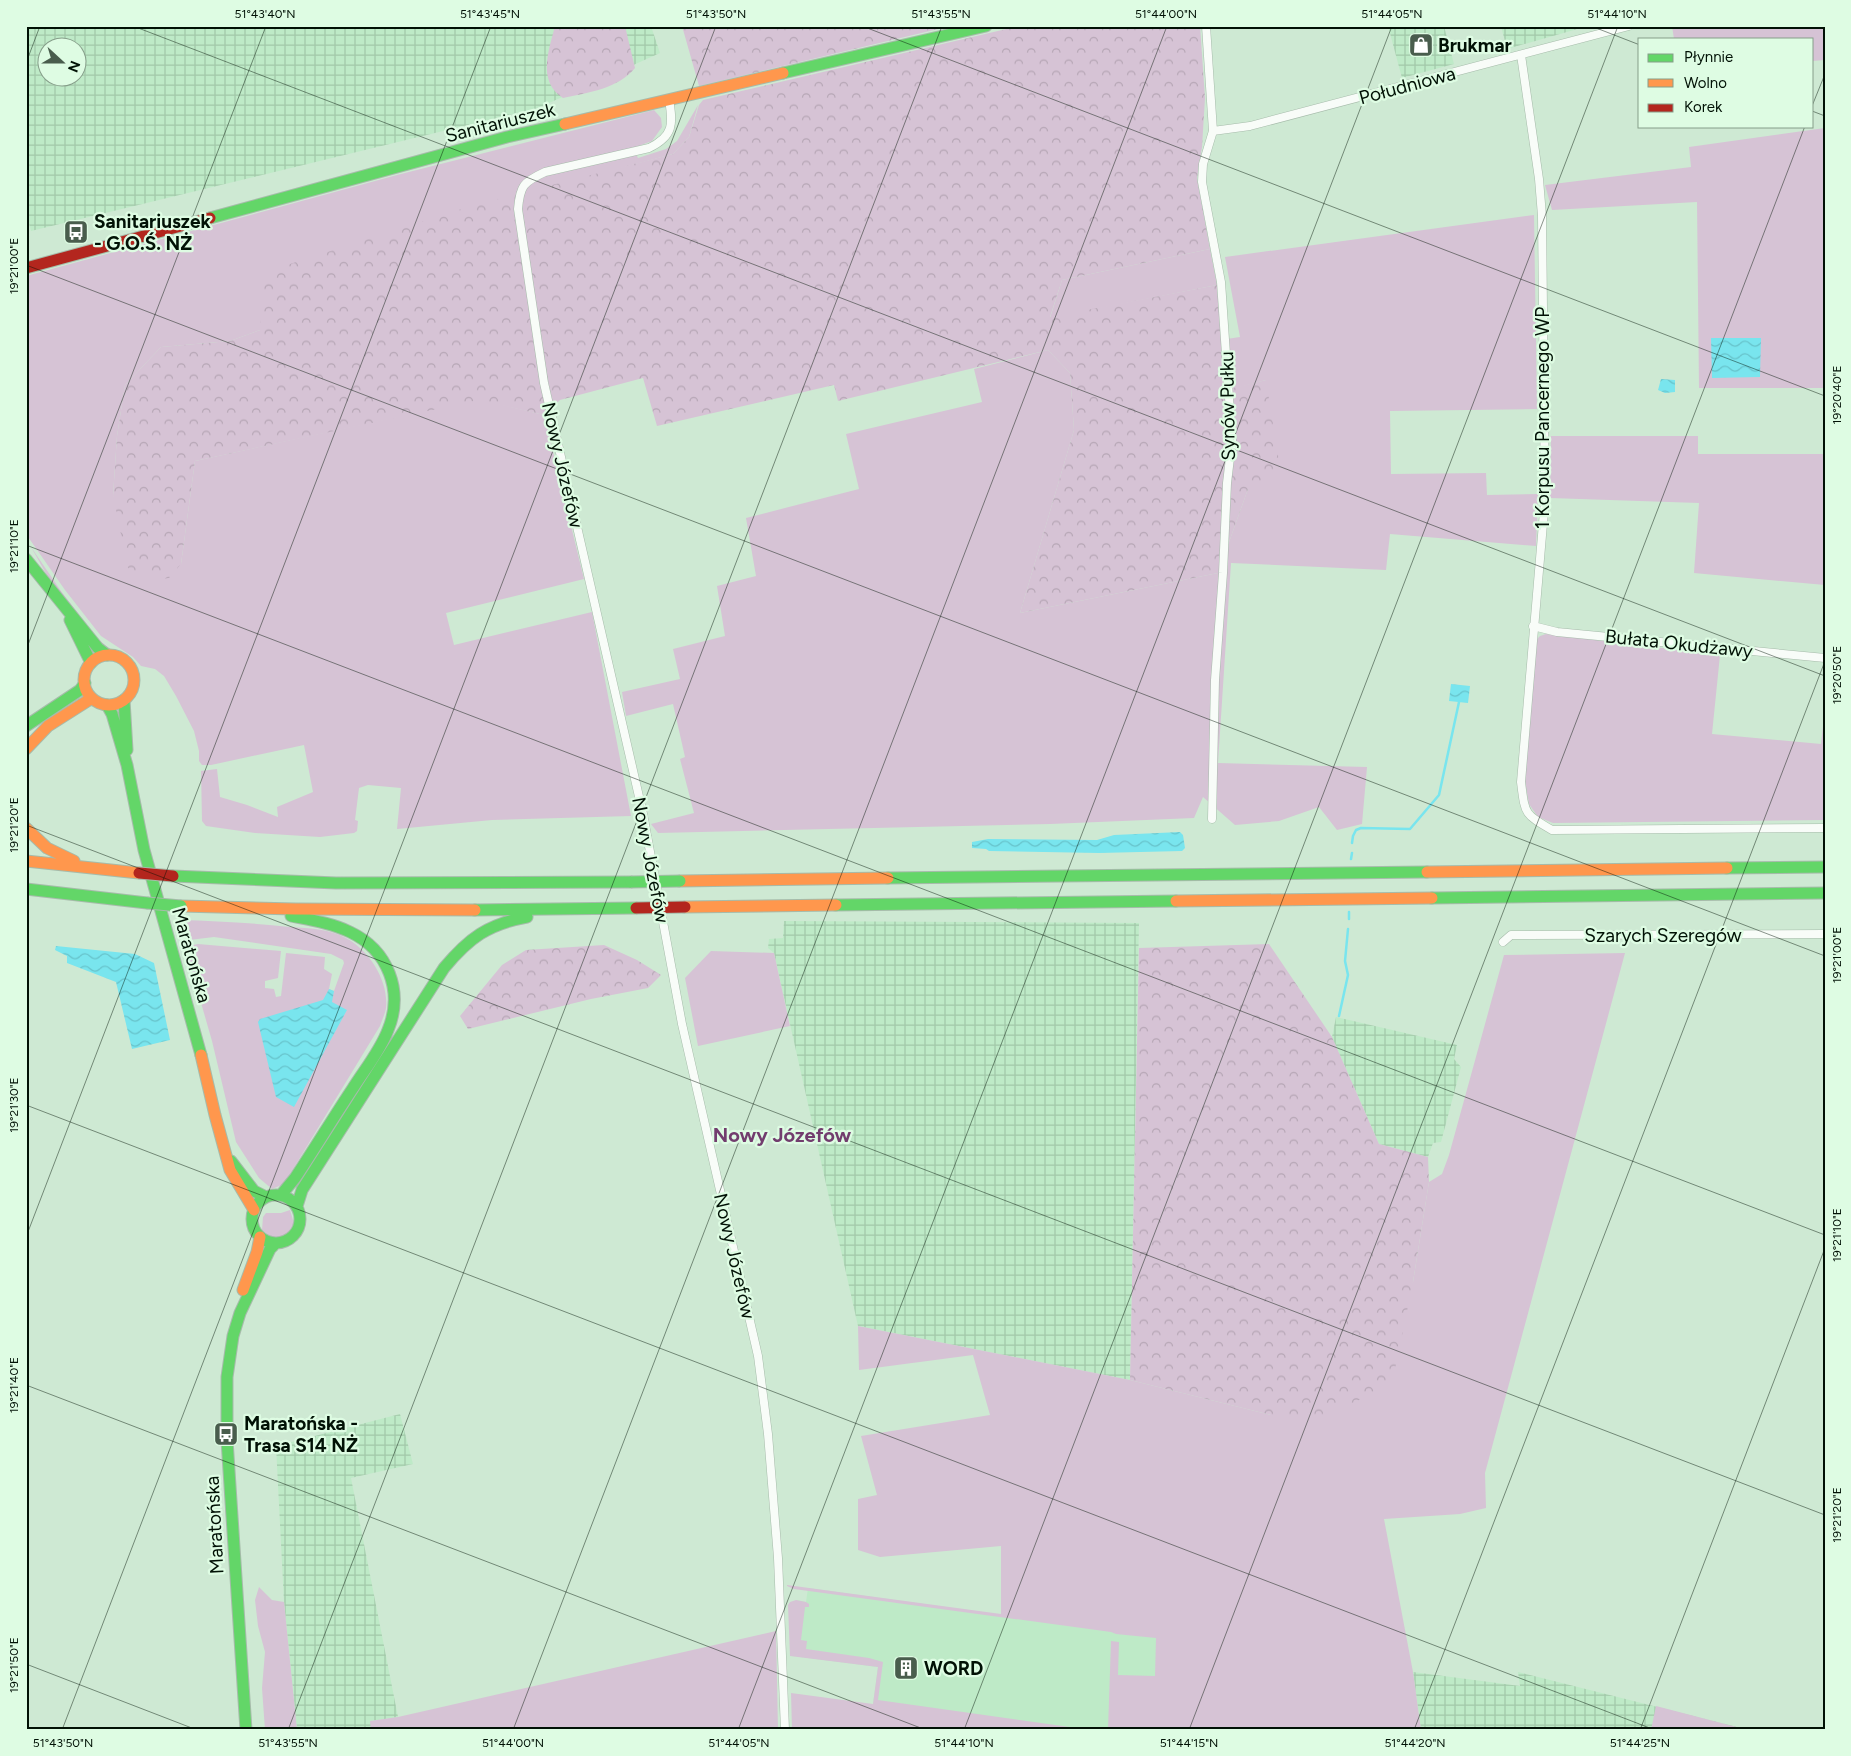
<svg xmlns="http://www.w3.org/2000/svg" width="1851" height="1756" font-family="Figtree,sans-serif">
  <style>
    .built { fill: #beeac7 }
    .industrial { fill: url(#industrial-grid); fill-rule: evenodd }
    .grass { fill: #d6c3d5 }
    .forest { fill: url(#forest-crowns) }
    .water { fill: url(#water-waves) }
    .lines { fill: none; stroke-linecap: round; stroke-linejoin: round }
    .stream { stroke: #79e5ee; stroke-width: 2.5 }
    .street-casing { stroke: #a6bbaa; stroke-width: 9 }
    .fast-casing { stroke: #a6bbaa; stroke-width: 13 }
    .slow-casing { stroke: #a6bbaa; stroke-width: 13 }
    .jam-casing { stroke: #a6bbaa; stroke-width: 13 }
    .street { stroke: #f8fcf8; stroke-width: 8 }
    .fast { stroke: #63d668; stroke-width: 11 }
    .slow { stroke: #ff974d; stroke-width: 11 }
    .jam { stroke: #b3261e; stroke-width: 11 }
    .fast-bridge-casing { stroke: #a6bbaa; stroke-width: 13; stroke-linecap: butt }
    .jam-bridge-casing { stroke: #a6bbaa; stroke-width: 13; stroke-linecap: butt }
    .fast-bridge { stroke: #63d668; stroke-width: 11 }
    .jam-bridge { stroke: #b3261e; stroke-width: 11 }
    .ticks { fill: none; stroke: #011105; stroke-width: 1; stroke-opacity: 0.45 }
    .labels { text-anchor: middle; stroke-width: 4.5; stroke-linejoin: round; paint-order: stroke }
    .poi-label { font-size: 19px; font-weight: bold; fill: #011105; stroke: #defce3; text-anchor: start }
    .street-label { font-size: 19px; fill: #011105; stroke: #defce3 }
    .neighbourhood-label { font-size: 20px; font-weight: bold; fill: #723d6e; stroke: #defce3 }
    .neatline { fill: none; stroke: #011105; stroke-width: 2 }
    .ticks-label { font-size: 12px; text-anchor: middle; fill: #011105 }
  </style>
  <defs>
    <pattern id="industrial-grid" width="8" height="8" patternUnits="userSpaceOnUse" patternTransform="scale(1.25)"><rect width="8" height="8" fill="#beeac7"/><path d="M0 4h8M4 0v8" fill="none" stroke="#a2c8a9"/></pattern>
    <pattern id="forest-crowns" width="20" height="18" patternUnits="userSpaceOnUse" patternTransform="scale(1.25)"><rect width="20" height="18" fill="#d6c3d5"/><path d="M2 6a3 3 0 1 1 6 0M12 15a3 3 0 1 1 6 0" fill="none" stroke="#b6a6b5"/></pattern>
    <pattern id="water-waves" width="16" height="10" patternUnits="userSpaceOnUse" patternTransform="scale(1.25)"><rect width="16" height="10" fill="#79e5ee"/><path d="M0 5q4-4 8 0t8 0" fill="none" stroke="#67c3cb"/></pattern>
  </defs>
  <rect width="100%" height="100%" fill="#cee9d3"/>
  <path class="built" d="M808,1588L1170,1638L1166,1730H1063L873,1704L878,1667L793,1656L796,1600L806,1602Z"/>
  <path class="industrial" d="M26,26H651L660,53L538,108L31,231L26,213ZM48,48H78V78H48Z
    M1388,26H1444L1454,64L1402,78Z
    M1501,26H1588L1507,49Z
    M784,921L1139,923L1130,1380L858,1326L774,953L768,948L769,939L783,938Z
    M1336,1017L1457,1045L1454,1059L1461,1067L1441,1142L1433,1143L1428,1157L1379,1144L1332,1037Z
    M400,1414L413,1464L351,1478L398,1717L371,1721V1730H297L284,1602L276,1446Z
    M1413,1672L1520,1686L1518,1672L1749,1730H1421Z"/>
  <path class="grass" d="M1672,26H1823L1825,60L1812,61V39H1674Z
    M698,105L689,137L673,154L587,177L260,330L230,341L161,347L125,385L117,436L113,496L181,564L195,461L479,399L544,415L584,579L446,613L454,645L592,612L631,816L492,820L397,829L401,788L368,785L359,788L355,820L358,821L357,831L354,833L320,837L255,833L206,826L202,821L201,771L217,769L220,797L247,805L278,817L277,807L313,792L304,745L211,765H202L199,761V751L194,731L176,696L164,676L155,669L141,666L133,657L101,636L65,590L26,534V276L397,175L654,110L661,118L662,127L652,141L633,148L638,158L666,149L677,141Z
    M1825,128V388H1699L1697,202L1552,210L1545,185L1691,167L1689,147Z
    M1534,215L1537,409L1390,411L1391,474L1486,473L1487,495L1538,494L1536,546L1390,534L1386,570L1231,563L1218,763L1367,767L1362,824L1337,830L1319,807L1279,821L1235,825L1203,797L1194,818L1050,824L658,833L651,824L694,813L680,759L685,757L673,704L626,716L622,692L680,679L673,649L725,636L717,586L756,576L746,518L859,489L846,434L982,402L974,369L1048,350L1070,373L1074,430L1020,613L1218,573L1248,489L1266,380L1225,391L1220,340L1240,337L1225,257Z
    M1210,249L1217,285L1050,318L1062,280Z
    M1551,436H1698V454H1825V585L1694,573L1699,503L1550,498Z
    M31,547L61,591L97,638L106,646L131,661L136,667L123,656L107,651L48,577Z
    M1546,634L1720,655L1712,734L1821,744L1825,709V820L1553,823L1538,817L1529,804L1525,781L1535,641L1540,636Z
    M179,920C216,921 253,923 290,927C308,928 330,929 346,938C369,950 389,981 386,1008C385,1014 382,1020 380,1026L284,1184L272,1189L259,1178L236,1142L212,1041L185,947L198,944L281,951L278,978L265,981V988L274,989L276,997L281,996L286,953L325,957L324,969L332,974L329,989L334,991L344,963L343,960L331,954L214,937L189,940L182,931Z
    M711,951L774,953L790,1026L698,1046L685,978Z
    M1625,953L1485,1473L1486,1508L1460,1514L1384,1519L1413,1672L1421,1730H1108L1111,1641L1119,1642L1118,1675L1155,1676L1156,1638L1116,1634L1111,1632L794,1589L787,1586V1585L1001,1614V1546L880,1557L858,1550V1499L877,1495L861,1436L990,1415L973,1355L859,1370L858,1326L1130,1380L1271,1415L1413,1282L1429,1182L1442,1174L1449,1155L1504,955Z
    M290,1210L294,1223C285,1240 277,1242 262,1230L263,1217L266,1213H281Z
    M259,1587L272,1600L284,1602L297,1730H265L262,1688L265,1652L258,1626L255,1600Z
    M796,1600L806,1602L809,1604V1607H805L801,1640L807,1641L806,1649L869,1658L883,1662L878,1700L1091,1730H792L791,1693L873,1704L878,1667L790,1656L788,1605L790,1602Z
    M776,1631L778,1730H371L370,1721L398,1717Z
    M1656,1706L1748,1730H1651Z"/>
  <path class="forest" d="M555,26H625L635,68C619,88 588,93 563,98C560,96 556,93 554,90C540,72 550,46 555,26Z
    M682,26H951L699,86Z
    M1019,26H1200L1205,98L1202,147L1197,178L1210,249L1062,280L1050,317L1217,285L1225,390L1266,380L1281,474L1248,489L1218,573L1020,613L1074,430L1070,373L1048,350L838,401L834,385L657,426L643,378L560,400L544,415L479,400L195,461L181,564L169,578L155,580L128,568L113,496L117,436L125,385L161,347L230,341L260,330L265,272L474,205L673,154L689,137L699,105L703,100Z
    M1269,944L1332,1037L1379,1144L1428,1157L1429,1182L1413,1282L1394,1374L1371,1395L1317,1418L1271,1415L1130,1380L1139,948Z
    M604,945L637,960L661,975L648,988L591,999L468,1029L460,1016L502,965L526,950Z"/>
  <path class="water" d="M1711,338H1761L1760,377L1712,378Z
    M1661,379L1675,380V392L1665,393L1658,390Z
    M1451,684L1470,686L1468,703L1449,701Z
    M1180,832L1183,835L1185,848L1182,851L1099,853L989,851L986,849L972,848V842L988,839L1097,840L1114,835Z
    M56,946L135,954L154,963L170,1040L132,1049L116,982L67,963V956L55,950Z
    M329,989L334,991L332,1002L347,1010L294,1107L276,1097L258,1022L260,1019L323,1000Z"/>
  <g class="lines">
    <path class="stream" d="M1352,843L1353,836L1356,830L1361,828L1410,829L1439,795L1459,702
      M1351,859L1352,853
      M1349,919V912
      M1339,1016L1348,975L1345,961L1348,929"/>
    <defs>
      <path id="street" d="M1206,26L1213,131L1203,164L1202,182L1221,282L1232,441L1227,483L1223,573L1215,680L1212,819
        M1521,55L1539,179L1542,216L1545,500L1521,782C1525,814 1524,814 1552,830L1825,828
        M669,99C673,124 674,136 649,148L545,172C523,182 520,186 518,209L544,383L643,814L682,1024L758,1356L768,1434L778,1558L785,1730
        M1213,131L1250,126L1629,26
        M1533,626L1557,632L1825,658
        M1503,942L1511,935L1825,934"/>
      <path id="fast" d="M783,73L986,26
        M210,218L507,137L565,124
        M26,559L98,648L107,655
        M70,620L91,663
        M124,700L127,750
        M107,705L112,714L127,765L144,850L201,1055
        M26,726L80,690L85,683
        M1727,868L1825,867
        M173,876L336,883L631,882
        M888,878L1427,872
        M26,889L147,903
        M1432,898L1825,893
        M836,905L1176,901
        M475,910L636,908
        M231,1161L254,1191L266,1197
        M252 1219a24 24 0 1 1 48 0a24 24 0 1 1-48 0Z
        M281,1195L295,1178C315,1148 333,1118 353,1088C365,1069 380,1051 388,1030C404,991 388,950 350,932C331,923 311,920 291,916
        M297,1206L302,1190L444,968C469,938 488,924 527,917
        M246,1730L227,1440V1377L233,1336L240,1313L270,1249L275,1244"/>
      <path id="slow" d="M565,124L783,73
        M84 680a25 25 0 1 1 50 0a25 25 0 1 1-50 0Z
        M26,749L48,726L92,698
        M26,828L47,848L74,861
        M26,861L139,873
        M1427,872L1727,868
        M680,881L888,878
        M1176,901L1432,898
        M181,906L295,909L475,910
        M685,907L836,905
        M201,1055L215,1115L230,1170L254,1210
        M243,1290L257,1252L260,1237"/>
      <path id="jam" d="M26,268L210,218"/>
    </defs>
    <use href="#street" class="street-casing"/>
    <use href="#fast" class="fast-casing"/>
    <use href="#slow" class="slow-casing"/>
    <use href="#jam" class="jam-casing"/>
    <use href="#street" class="street"/>
    <use href="#fast" class="fast"/>
    <use href="#slow" class="slow"/>
    <use href="#jam" class="jam"/>
    <defs>
      <path id="fast-bridge" d="M631,882L680,881
        M147,903L181,906"/>
      <path id="jam-bridge" d="M139,873L173,876
        M636,908L685,907"/>
    </defs>
    <use href="#fast-bridge" class="fast-bridge-casing"/>
    <use href="#jam-bridge" class="jam-bridge-casing"/>
    <use href="#fast-bridge" class="fast-bridge"/>
    <use href="#jam-bridge" class="jam-bridge"/>
  </g>
  <path class="ticks" d="M133,26L1825,676M862,26L1825,396M1591,26L1640,45M26,63L40,26M1812,106L1825,74M1812,111L1825,116M26,265L1825,956M26,545L1825,1235M26,650L266,26M26,825L1825,1515M26,1105L1655,1730M26,1237L491,26M26,1385L926,1730M26,1664L197,1730M62,1730L716,26M288,1730L942,26M513,1730L1167,26M738,1730L1392,26M964,1730L1618,26M1189,1730L1805,126M1414,1730L1825,661M1640,1730L1825,1248"/>
  <defs>
    <symbol id="shop-square" viewBox="-11 -11 22 22"><rect x="-9" y="-9" width="18" height="18" rx="4" fill="#495d4d" stroke="#defce3"/><path d="M-5-2.5h2.3a2.7 3.5 0 0 1 5.4 0H5L5.5 6h-11ZM-1.5-2.5h3a1.5 2.3 0 0 0-3 0Z" fill="#fff"/></symbol>
    <symbol id="bus-square" viewBox="-11 -11 22 22"><rect x="-9" y="-9" width="18" height="18" rx="4" fill="#495d4d" stroke="#defce3"/><path d="M-5-6H5V4H4V6H2V4H-2V6H-4V4H-5ZM-3.5-4V0h7V-4ZM-3.5 1.2v1.5H-2V1.2ZM2 1.2v1.5H3.5V1.2Z" fill="#fff"/></symbol>
    <symbol id="building-square" viewBox="-11 -11 22 22"><rect x="-9" y="-9" width="18" height="18" rx="4" fill="#495d4d" stroke="#defce3"/><path d="M-4-6H4V6H1V3H-1V6H-4ZM-2.5-4.3h1.7v1.8h-1.7ZM.8-4.3h1.7v1.8H.8ZM-2.5-1h1.7V.8h-1.7ZM.8-1h1.7V.8H.8Z" fill="#fff"/></symbol>
  </defs>
  <g fill-rule="evenodd">
    <use href="#shop-square" x="1407" y="31" width="28" height="28"/>
    <use href="#bus-square" x="62" y="218" width="28" height="28"/>
    <use href="#bus-square" x="212" y="1420" width="28" height="28"/>
    <use href="#building-square" x="892" y="1654" width="28" height="28"/>
  </g>
  <g class="labels">
    <g class="poi-label">
      <text x="1438" y="52">Brukmar</text>
      <text x="94" y="228">Sanitariuszek<tspan x="94" dy="22">- G.O.Ś. NŻ</tspan></text>
      <text x="244" y="1430">Maratońska -<tspan x="244" dy="22">Trasa S14 NŻ</tspan></text>
      <text x="924" y="1675">WORD</text>
    </g>
    <g class="street-label">
      <text transform="translate(1407 85) rotate(-15)" y="7">Południowa</text>
      <text transform="translate(500 122) rotate(-14)" y="7">Sanitariuszek</text>
      <text transform="translate(1227 406) rotate(-91)" y="7">Synów Pułku</text>
      <text transform="translate(1542 418) rotate(-90)" y="7">1 Korpusu Pancernego WP</text>
      <text transform="translate(563 465) rotate(77)" y="7">Nowy Józefów</text>
      <text transform="translate(1679 643) rotate(6)" y="7">Bułata Okudżawy</text>
      <text transform="translate(651 860) rotate(79)" y="7">Nowy Józefów</text>
      <text x="1663" y="942">Szarych Szeregów</text>
      <text transform="translate(192 955) rotate(74)" y="7">Maratońska</text>
      <text transform="translate(735 1256) rotate(77)" y="7">Nowy Józefów</text>
      <text transform="translate(214 1525) rotate(-93)" y="7">Maratońska</text>
    </g>
    <g class="neighbourhood-label">
      <text x="782" y="1142">Nowy Józefów</text>
    </g>
  </g>
  <rect width="1851" height="1756" fill="none" stroke="#defce3" stroke-width="55"/>
  <rect x="1638" y="38" width="175" height="90" fill="#defce3" stroke="#869e8a"/>
  <rect x="1648" y="54" width="25" height="8" fill="#63d668" stroke="#869e8a"/>
  <text x="1684" y="62" font-size="15" fill="#011105">Płynnie</text>
  <rect x="1648" y="79" width="25" height="8" fill="#ff974d" stroke="#869e8a"/>
  <text x="1684" y="88" font-size="15" fill="#011105">Wolno</text>
  <rect x="1648" y="104" width="25" height="8" fill="#b3261e" stroke="#869e8a"/>
  <text x="1684" y="112" font-size="15" fill="#011105">Korek</text>
  <g transform="translate(62 62) rotate(111)"><circle r="24" fill="#defce3" stroke="#869e8a"/>
  <path d="M0-4L9 19L0 12L-9 19Z" fill="#495d4d"/>
  <text y="-8" font-size="14" font-weight="bold" text-anchor="middle" fill="#011105">N</text>
  </g>
  <rect x="28" y="28" width="1796" height="1700" class="neatline"/>
  <g class="ticks-label">
    <text x="265" y="18">51°43'40"N</text>
    <text x="490" y="18">51°43'45"N</text>
    <text x="716" y="18">51°43'50"N</text>
    <text x="941" y="18">51°43'55"N</text>
    <text x="1166" y="18">51°44'00"N</text>
    <text x="1392" y="18">51°44'05"N</text>
    <text x="1617" y="18">51°44'10"N</text>
    <text transform="translate(14 266) rotate(-90)" y="4">19°21'00"E</text>
    <text transform="translate(1837 395) rotate(-90)" y="4">19°20'40"E</text>
    <text transform="translate(14 546) rotate(-90)" y="4">19°21'10"E</text>
    <text transform="translate(1837 675) rotate(-90)" y="4">19°20'50"E</text>
    <text transform="translate(14 825) rotate(-90)" y="4">19°21'20"E</text>
    <text transform="translate(1837 955) rotate(-90)" y="4">19°21'00"E</text>
    <text transform="translate(14 1105) rotate(-90)" y="4">19°21'30"E</text>
    <text transform="translate(1837 1235) rotate(-90)" y="4">19°21'10"E</text>
    <text transform="translate(14 1385) rotate(-90)" y="4">19°21'40"E</text>
    <text transform="translate(1837 1515) rotate(-90)" y="4">19°21'20"E</text>
    <text transform="translate(14 1665) rotate(-90)" y="4">19°21'50"E</text>
    <text x="63" y="1747">51°43'50"N</text>
    <text x="288" y="1747">51°43'55"N</text>
    <text x="513" y="1747">51°44'00"N</text>
    <text x="739" y="1747">51°44'05"N</text>
    <text x="964" y="1747">51°44'10"N</text>
    <text x="1189" y="1747">51°44'15"N</text>
    <text x="1415" y="1747">51°44'20"N</text>
    <text x="1640" y="1747">51°44'25"N</text>
  </g>
</svg>
